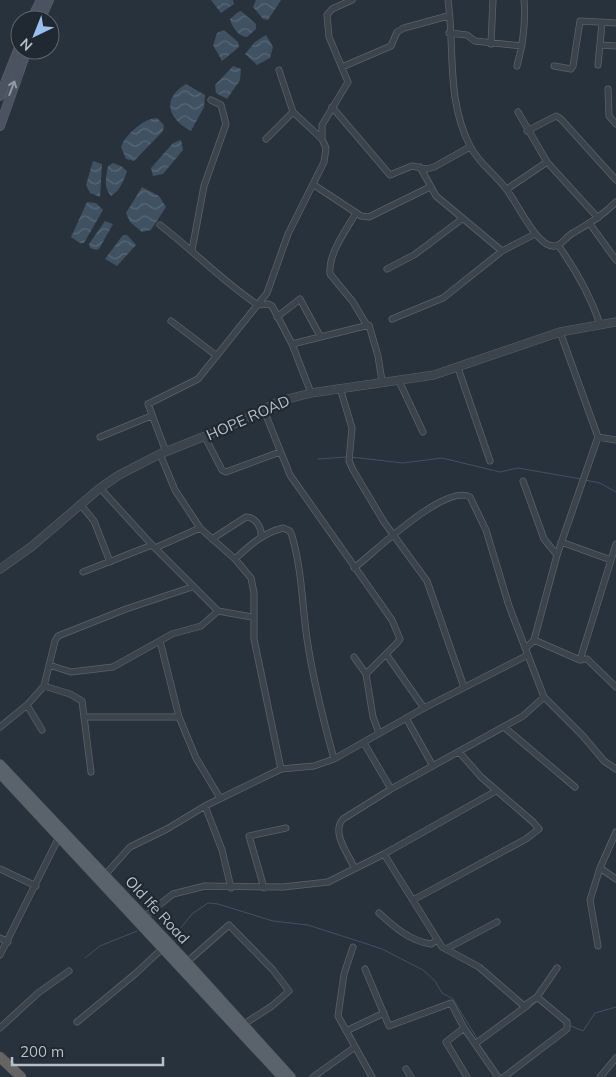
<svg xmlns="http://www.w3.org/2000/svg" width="616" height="1077" font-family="Mulish,sans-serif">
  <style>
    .water { fill: url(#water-waves) }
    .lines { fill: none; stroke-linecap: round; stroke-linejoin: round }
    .stream { stroke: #405162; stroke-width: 1 }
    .minor-casing { stroke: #59626a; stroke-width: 7 }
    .tertiary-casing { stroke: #59626a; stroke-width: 9 }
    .secondary-casing { stroke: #59626a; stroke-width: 10 }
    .primary-casing { stroke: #444d55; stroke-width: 10 }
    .trunk-casing { stroke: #464f57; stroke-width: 11 }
    .minor { stroke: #3b444c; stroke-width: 5.5 }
    .tertiary { stroke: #3b444c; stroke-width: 8 }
    .secondary { stroke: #4a535f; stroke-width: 9 }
    .primary { stroke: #5a636c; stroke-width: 9 }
    .trunk { stroke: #666462; stroke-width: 10 }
    .oneway { stroke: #9199a3 }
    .labels { text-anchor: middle; stroke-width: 4.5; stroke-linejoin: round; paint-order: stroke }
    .street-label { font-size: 15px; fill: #b7bfc7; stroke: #202931 }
  </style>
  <defs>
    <pattern id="water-waves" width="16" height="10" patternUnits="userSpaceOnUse" patternTransform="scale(1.25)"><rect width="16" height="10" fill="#405162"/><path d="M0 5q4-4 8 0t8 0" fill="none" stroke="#596877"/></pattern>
  </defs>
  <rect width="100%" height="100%" fill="#28323c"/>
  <path class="water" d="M211,0H233L234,4L221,13Z
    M256,0H281L268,20L263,19L253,7Z
    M241,11L256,24V29L247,37C239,37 232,27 230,19L238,12Z
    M224,30L238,42L239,47L222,61L213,45L217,33Z
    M266,35L273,47L270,58L257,65L245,54L255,42Z
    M233,66L241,69L240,80L227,99L216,93L215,85Z
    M186,84L205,95L204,107L191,131C168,119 161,99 186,84Z
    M157,118L164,125L163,131L137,158L134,161L126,159L121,147C125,135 144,118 157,118Z
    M181,140L183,150L163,174L153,176L151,168L173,143Z
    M93,161L102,164L100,197L90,193L86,185Z
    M113,163L121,166L127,171C124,180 120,191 111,196C103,187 106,177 108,166Z
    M142,187L159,196L166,207L151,230L142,232L130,222L126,213Z
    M87,202L96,203L103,210L84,243H80L71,237Z
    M105,221L113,224L99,249L96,250L90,248L89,244Z
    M123,235H127L136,245L117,266L105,259Z"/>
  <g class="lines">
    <path class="stream" d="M351,457L403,463L442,458L500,472L518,468L581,479
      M318,459L347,457
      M585,480L600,483L616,492
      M175,935L192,914L208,903L218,904L273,921L308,925L364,943L382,949L423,970L435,981L442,993L453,999L478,1040
      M85,958L100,946L137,931
      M510,1021L537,1002
      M569,1025L583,1031L595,1013L616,1007"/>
    <defs>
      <path id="minor" d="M448,0C455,50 446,99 470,146C480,166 500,177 511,196C519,207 541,254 558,245C563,243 567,236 573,233C589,224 602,216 616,202
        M449,33L467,35L475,41L522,46
        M491,44L493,0
        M600,45L616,46
        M598,65L602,23
        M517,66C523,44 526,23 524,0
        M554,66L571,69L573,66L580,21L616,23
        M342,67L391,46L397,32L404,28L448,16
        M279,70L293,112L322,139
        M608,89L609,116L616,124
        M332,107L390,175L412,166L427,169L434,167L470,147
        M518,112L547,162L598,218
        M527,131L556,116L561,119L616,180
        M266,139L293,112
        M420,167L436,196L502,251L535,234
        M314,185L361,216L369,217L430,187
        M507,189L547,162
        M356,213C346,230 328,254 330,274L353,302L366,324
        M590,224L616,260
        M160,225C194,251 223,282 258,305L268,304L272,306L292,344L311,393
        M558,245C576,270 590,295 600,324
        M192,250L204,186L226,124L221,105L211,100
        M387,269L414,255L462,219
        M277,317L300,299L320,336
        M392,319L443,298L502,251
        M171,321L217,356
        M292,344L369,325L378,356L382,381
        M458,368L490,461
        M399,381L423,432
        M340,388L352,428L349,461L353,470L384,522L427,581L464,687
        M263,408L290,475L392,620L400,639L396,644L366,674
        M100,437L151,416
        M205,437L222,470L226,472L280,452
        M598,437L616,440
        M166,452L148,404L198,379L267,293L288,234L324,162L326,148L322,139V125L348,82L329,37L327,15L332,9L352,0
        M160,454L175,490L200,528L235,559L251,578L254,593V639L281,769
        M523,481L544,539L557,555
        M100,488L152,545L218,611L252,617
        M80,504L94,521L110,562
        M212,539L246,517C255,517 262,527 261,536
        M561,542L611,560
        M155,548L200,528
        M235,559C250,545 263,533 283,528L290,531L292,536C302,570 302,604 307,639C313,680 323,719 334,759
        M354,568C374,553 445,483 470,497L486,530L509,606L544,697L583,736L604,761L616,769
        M83,572L152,545
        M534,640L580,660L587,659L616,687
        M160,641L179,717
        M526,648L534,640L557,555L598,437L560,332
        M386,654L424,708
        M354,657L366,674L373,717L379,733
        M580,660L616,544
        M49,665L71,672L113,667L172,634L201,626L218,611
        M44,686L70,694L82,701L91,772
        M27,705L42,730
        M86,717H179L196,758L220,798
        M406,718L433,766
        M0,727L27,705L44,686L55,641L58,636L126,609L192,587
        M504,727L575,787
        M364,743L391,789
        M205,806L222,850L231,888
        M616,832L600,868L616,879
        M384,854L442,947L479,967L524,1006L537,997L557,968
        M354,867C348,854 331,832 343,819L391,789L523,716L544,697
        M0,869L36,886
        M105,875L130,847L167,829L205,806L281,769L314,766L334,759L424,708L528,655
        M264,888L249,836L286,828
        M413,900L526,839L539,829L533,822L481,777L459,752
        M379,913C394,927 410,941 431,944L437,940
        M144,917L173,894L205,886L283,887L328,882L384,854L496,791
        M0,938L8,942
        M598,946L590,900L600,868
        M353,947L344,974L338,1016L372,1077
        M446,949L497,922
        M0,955L59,837
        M187,962L229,925L273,970L289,991L272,1006L244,1024
        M365,969L389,1026L451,1003L464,1028L446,1042L467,1077
        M77,1022L135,974L164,947
        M0,1028L38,993L69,971
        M464,1028L498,1077
        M346,1031L384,1013
        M475,1044L528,1005
        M406,1069L411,1077
        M313,1077L355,1047
        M504,1077L567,1029V1022L537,997
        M600,1077L616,1058"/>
      <path id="tertiary" d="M0,569L31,547L100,488L119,475L160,454L228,427L280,401L311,393L434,375L560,332L616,322"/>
      <path id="secondary" d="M31,20L41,0
        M40,20L49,0
        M0,96L20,45
        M0,126L27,50"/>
      <path id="primary" d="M0,764L187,962L291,1077
        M0,774L282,1077"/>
      <path id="trunk" d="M0,1057L21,1077"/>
    </defs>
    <use href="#minor" class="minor-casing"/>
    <use href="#tertiary" class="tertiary-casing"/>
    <use href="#secondary" class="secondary-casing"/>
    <use href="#primary" class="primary-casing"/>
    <use href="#trunk" class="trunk-casing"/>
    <use href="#minor" class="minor"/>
    <use href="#tertiary" class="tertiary"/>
    <use href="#secondary" class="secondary"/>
    <use href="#primary" class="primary"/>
    <use href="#trunk" class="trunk"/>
  </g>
  <defs><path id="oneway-shaft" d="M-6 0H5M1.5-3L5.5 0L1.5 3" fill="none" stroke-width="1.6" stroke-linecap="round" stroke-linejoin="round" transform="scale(1.25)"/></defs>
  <use class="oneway" href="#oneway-shaft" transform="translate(12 88) rotate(-69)"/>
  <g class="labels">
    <g class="street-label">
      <text transform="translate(248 418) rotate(-24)" y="5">HOPE ROAD</text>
      <text transform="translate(157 910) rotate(47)" y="5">Old Ife Road</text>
    </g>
  </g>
  <g transform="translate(35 35) rotate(223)"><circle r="24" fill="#202931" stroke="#5c656d"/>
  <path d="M0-4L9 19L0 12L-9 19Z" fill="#99bfeb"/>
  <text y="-8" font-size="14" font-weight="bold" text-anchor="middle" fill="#b7bfc7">N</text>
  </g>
  <path d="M12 1057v8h151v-8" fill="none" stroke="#b7bfc7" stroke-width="2.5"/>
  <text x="20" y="1057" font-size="15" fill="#b7bfc7" stroke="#202931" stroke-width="4" paint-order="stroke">200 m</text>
</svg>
